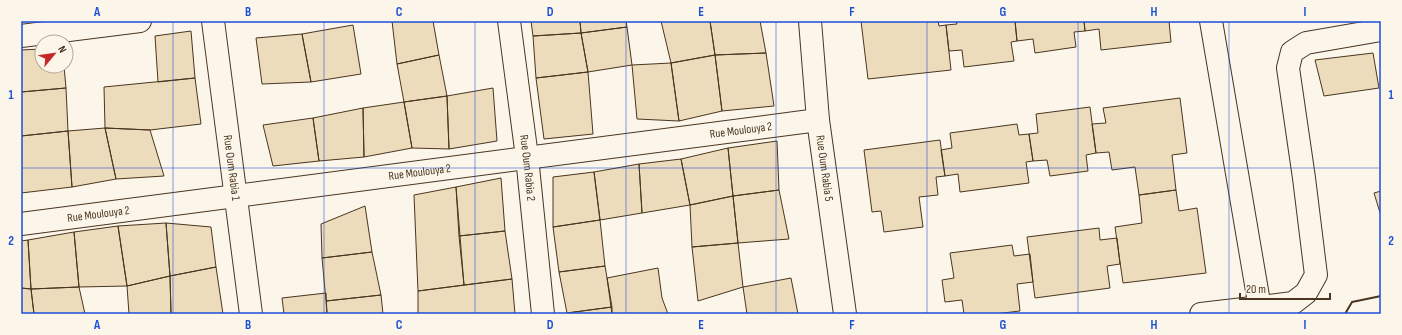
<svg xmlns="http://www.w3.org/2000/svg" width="1402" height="335" font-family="'Sofia Sans Condensed',sans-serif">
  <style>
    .building { fill: #ecdcbc; stroke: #4a3520 }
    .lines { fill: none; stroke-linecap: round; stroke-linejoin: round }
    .minor-casing { stroke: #4a3520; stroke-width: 24 }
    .minor { stroke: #fbf6e9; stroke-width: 22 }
    .wall { stroke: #4a3520; stroke-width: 2 }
    .grid { fill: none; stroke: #1d4ed8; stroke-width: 1; stroke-opacity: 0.55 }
    .labels { text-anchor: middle; stroke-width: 3; stroke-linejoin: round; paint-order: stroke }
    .street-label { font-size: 12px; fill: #4a3520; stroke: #fbf6e9 }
    .neatline { fill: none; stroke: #1d4ed8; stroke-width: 1.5 }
    .grid-label { font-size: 13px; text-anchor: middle; font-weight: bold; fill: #1d4ed8 }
  </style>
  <rect width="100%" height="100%" fill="#fbf6e9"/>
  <path class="building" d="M392,21H433L439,55L397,64Z
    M531,21H580L581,33L533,36Z
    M580,21H626L627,27L581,33Z
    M661,21H710L715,55L671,63Z
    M710,21H760L766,53L715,55Z
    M861,21H938L939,26L946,25L951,70L868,79Z
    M956,21H1015L1017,41L1011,42L1014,61L964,67L962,50L949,51L946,25L957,24Z
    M1015,21H1084L1085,31L1074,32L1076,47L1035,53L1033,39L1017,41Z
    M1084,21H1169L1171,42L1101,50L1099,29L1085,31Z
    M353,25L361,74L311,82L302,34Z
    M627,27L632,65L588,72L581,33Z
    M191,31L195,78L158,82L155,36Z
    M581,33L588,72L536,78L533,36Z
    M302,34L311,82L262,84L256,38Z
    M42,49V66H64L66,88L21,92V50Z
    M766,53L774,106L722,111L715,55Z
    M1373,53L1379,88L1324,96L1315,60Z
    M439,55L447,96L404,102L397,64Z
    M715,55L722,111L679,121L671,63Z
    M671,63L679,121L637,119L632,65Z
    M588,72L593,134L544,139L536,78Z
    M195,78L201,124L150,130L105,128L104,87Z
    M66,88L68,131L21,136V92Z
    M493,88L497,141L449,149L447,96Z
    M447,96L449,149L412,148L404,102Z
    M1180,98L1187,153L1172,155L1176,190L1139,195L1135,167L1112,170L1109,152L1096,153L1092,124L1106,123L1103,108Z
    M404,102L412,148L364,157L363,108Z
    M1090,107L1096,153L1086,155L1088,171L1050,176L1047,160L1033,161L1029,134L1038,133L1036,114Z
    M363,108L364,157L319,161L313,118Z
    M313,118L319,161L273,166L263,125Z
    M1017,124L1019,135L1029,134L1033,161L1026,162L1029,183L960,192L958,174L945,176L941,150L952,148L950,133Z
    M105,128L150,130L164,176L116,179Z
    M105,128L116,179L72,187L68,131Z
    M68,131L72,187L21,193V136Z
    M940,140L945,176L936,177L938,195L919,197L923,227L884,232L881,211L872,212L864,150Z
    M777,141L779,190L733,196L728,148Z
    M728,148L733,196L690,205L681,159Z
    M681,159L690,205L642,213L639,164Z
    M639,164L642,213L600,220L594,172Z
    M594,172L600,220L553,227V177Z
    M501,178L505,231L459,236L456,187Z
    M456,187L464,285L418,291L414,195Z
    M779,190L789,239L738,243L733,196Z
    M1176,190L1179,211L1197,208L1206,273L1123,283L1115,227L1142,223L1139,195Z
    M1381,191V216L1374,193Z
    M733,196L738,243L692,247L690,205Z
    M365,206L372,252L322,258L321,224Z
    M600,220L605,266L559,272L553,227Z
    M166,223L211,227L216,267L170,276Z
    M166,223L170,276L127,286L118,226Z
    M118,226L127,286L79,287L74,232Z
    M1099,228L1100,240L1117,238L1120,264L1107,266L1110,288L1035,298L1027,237Z
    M505,231L512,279L464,285L459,236Z
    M74,232L79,287L31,289L28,240Z
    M28,240L31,289L21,288V241Z
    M738,243L743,287L698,301L692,247Z
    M1012,245L1014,256L1030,254L1033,282L1017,284L1020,311L995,314H964L962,300L945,302L942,280L954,278L950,253Z
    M372,252L381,295L326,301L322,258Z
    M605,266L612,307L567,313L559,272Z
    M216,267L223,314H171L170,276Z
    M658,268L662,298L668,314H612L607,278Z
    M170,276L171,314H129L127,286Z
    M791,278L798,314H747L743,287Z
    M512,279L515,314H418V291Z
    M79,287L85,314H34L31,289Z
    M21,288L31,289L34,314H21Z
    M326,293L327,314H284L282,298Z
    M381,295L383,314H327L326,301Z
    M612,307V314H567V313Z"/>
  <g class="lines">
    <defs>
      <g id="minor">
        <path id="s1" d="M213,21L251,314"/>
        <path id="s2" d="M509,21L527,157L543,314"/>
        <path id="s3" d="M810,21L818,120L845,314"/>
        <path d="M1211,21L1261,314"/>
        <path d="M21,36L140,21"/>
        <path id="s4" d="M21,224L818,120"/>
        <path d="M1201,314L1293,303L1306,293L1316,275L1304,178L1288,68L1292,52L1306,43L1381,30"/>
      </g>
    </defs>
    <use href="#minor" class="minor-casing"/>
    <use href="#minor" class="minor"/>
    <path class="wall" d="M1345,314L1352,302L1381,296"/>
  </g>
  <path class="grid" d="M173,21V314M324,21V314M475,21V314M626,21V314M776,21V314M927,21V314M1078,21V314M1229,21V314M21,168H1381"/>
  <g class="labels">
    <g class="street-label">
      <text dy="4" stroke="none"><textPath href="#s4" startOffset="726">Rue Moulouya 2</textPath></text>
      <text dy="4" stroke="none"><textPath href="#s2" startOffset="148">Rue Oum Rabia 2</textPath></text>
      <text dy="4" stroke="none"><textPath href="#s1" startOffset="148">Rue Oum Rabia 1</textPath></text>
      <text dy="4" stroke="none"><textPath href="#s3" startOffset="148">Rue Oum Rabia 5</textPath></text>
      <text dy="4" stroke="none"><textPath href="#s4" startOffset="402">Rue Moulouya 2</textPath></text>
      <text dy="4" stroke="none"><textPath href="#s4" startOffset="78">Rue Moulouya 2</textPath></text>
    </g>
  </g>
  <rect width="1402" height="335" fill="none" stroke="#fbf6e9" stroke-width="44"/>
  <g transform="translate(54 54) rotate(61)"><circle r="19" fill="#fbf6e9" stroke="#b4a999"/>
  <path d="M0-3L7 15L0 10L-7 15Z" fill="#c62828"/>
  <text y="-6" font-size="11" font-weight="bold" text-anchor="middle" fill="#4a3520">N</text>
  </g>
  <path d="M1240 293v6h90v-6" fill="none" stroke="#4a3520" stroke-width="2"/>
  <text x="1246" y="293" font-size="12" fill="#4a3520" stroke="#fbf6e9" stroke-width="3" paint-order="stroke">20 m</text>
  <rect x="22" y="22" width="1358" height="291" class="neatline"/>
  <g class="grid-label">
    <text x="97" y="16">A</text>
    <text x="248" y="16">B</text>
    <text x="399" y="16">C</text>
    <text x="550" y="16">D</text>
    <text x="701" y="16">E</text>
    <text x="852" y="16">F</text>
    <text x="1003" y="16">G</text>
    <text x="1154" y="16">H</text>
    <text x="1305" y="16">I</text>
    <text x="11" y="99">1</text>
    <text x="1391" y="99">1</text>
    <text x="11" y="245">2</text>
    <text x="1391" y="245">2</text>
    <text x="97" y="329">A</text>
    <text x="248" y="329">B</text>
    <text x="399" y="329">C</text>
    <text x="550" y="329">D</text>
    <text x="701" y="329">E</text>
    <text x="852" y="329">F</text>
    <text x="1003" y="329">G</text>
    <text x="1154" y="329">H</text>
    <text x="1305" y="329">I</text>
  </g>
</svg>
